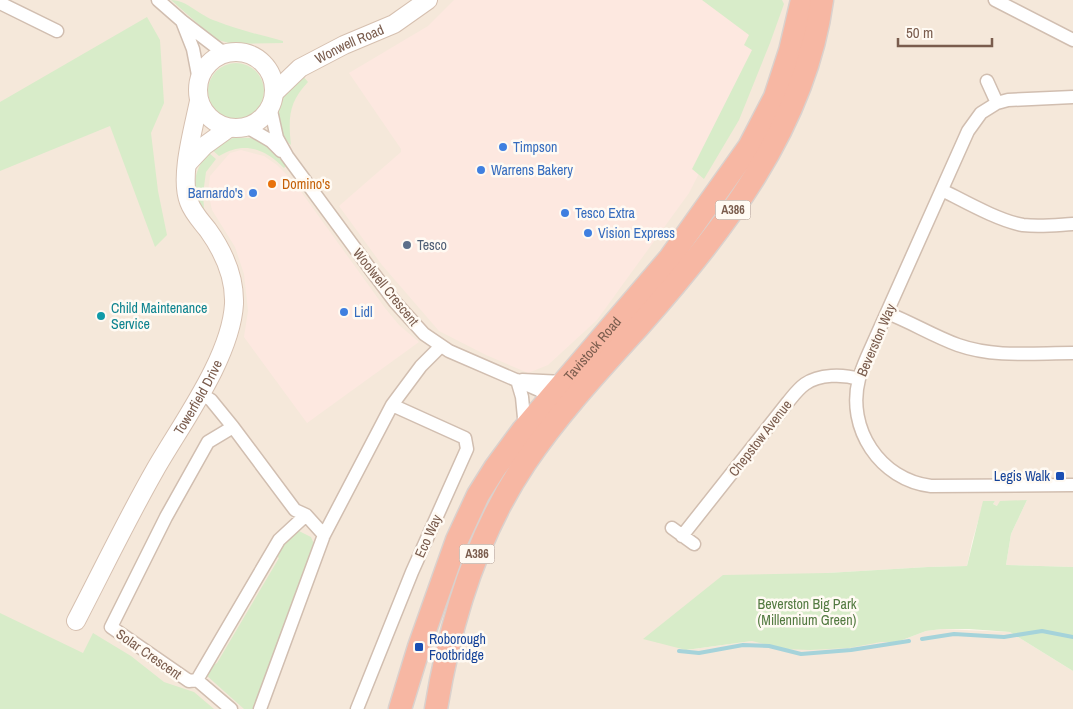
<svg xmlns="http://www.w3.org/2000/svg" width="1073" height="709" font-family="'Archivo Narrow',sans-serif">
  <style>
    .residential { fill: #f5e8da }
    .commercial { fill: #fde8e0 }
    .green { fill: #d8ecc9 }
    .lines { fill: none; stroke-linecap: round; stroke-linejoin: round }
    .stream { stroke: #a5d3da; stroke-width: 4 }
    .street-casing { stroke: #d1beb0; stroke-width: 15 }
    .secondary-casing { stroke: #d6c0b0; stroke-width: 20 }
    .highway-casing { stroke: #dad1cd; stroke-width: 25 }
    .street { stroke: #fff; stroke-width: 12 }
    .secondary { stroke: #fff; stroke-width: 18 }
    .highway { stroke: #f7b7a3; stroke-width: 22 }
    .shop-dot { fill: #3f7fe0; stroke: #fffaf3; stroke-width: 2 }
    .food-dot { fill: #e8710a; stroke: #fffaf3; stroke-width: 2 }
    .service-dot { fill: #5c6f8a; stroke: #fffaf3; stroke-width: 2 }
    .culture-dot { fill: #0f9aa8; stroke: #fffaf3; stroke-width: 2 }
    .transit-dot { fill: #1a4fb4; stroke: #fffaf3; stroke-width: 2 }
    .labels { text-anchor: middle; stroke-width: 5; stroke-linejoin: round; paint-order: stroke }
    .shield { fill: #fffaf3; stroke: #a28b7f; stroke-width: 1 }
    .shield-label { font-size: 12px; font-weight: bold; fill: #7a5c4d }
    .street-label { font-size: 14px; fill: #7a5c4d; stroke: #fffaf3 }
    .shop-label { font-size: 14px; fill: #366cbe; stroke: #fffaf3; text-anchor: start }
    .food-label { font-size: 14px; fill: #c56008; stroke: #fffaf3; text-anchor: start }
    .service-label { font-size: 14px; fill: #4e5e75; stroke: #fffaf3; text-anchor: start }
    .culture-label { font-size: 14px; fill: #0d838f; stroke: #fffaf3; text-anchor: start }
    .transit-label { font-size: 14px; fill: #164399; stroke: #fffaf3; text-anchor: end }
    .park-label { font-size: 14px; fill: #537a41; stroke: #fffaf3 }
  </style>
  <rect width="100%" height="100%" fill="#fdf6ec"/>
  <path class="residential" d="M0,0H1073V567L1006,565L1011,534L1027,500L997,506L993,504L995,501H984L972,542L967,566L928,567L827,573L686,650L752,641L897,642L926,631L942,629L1010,632L1073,671V709H0Z"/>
  <path class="commercial" d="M454,0H707L759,40L737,99L689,193L597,320L548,365L528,373L486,355L439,331L382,265L339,206L401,152V149L349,73L428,26Z
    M241,150L264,156L277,165L294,182L385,308L399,325L419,342L307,423L244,337L248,311L244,274L235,247L212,210L208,192L210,176L230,153Z"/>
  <path class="green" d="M171,0C187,0 200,16 216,21C238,30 261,35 283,41V43L232,44L215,39Z
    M702,0H782L784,4L770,43L739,120L704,179L692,169L752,50L744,45L749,35Z
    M147,17L160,40L164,103L151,133L158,191L167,235L155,247L110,126L0,171V102Z
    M208 91a28 28 0 1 1 56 0a28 28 0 1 1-56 0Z
    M302,75L308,82C289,102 288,117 291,145C277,133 274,108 284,92C288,86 297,80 302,75Z
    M233,138C263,136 269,143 286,166L284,168C264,148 244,141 219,156L211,149L220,143Z
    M209,153L216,159L206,172L203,194L204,209C189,191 194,168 209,153Z
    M1027,500L1011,534L1006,565L1073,567V671L1010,632L969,629H942L926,631L897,642H881L849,648L810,650L785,649L752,641L686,650L643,639L723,575L827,573L928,567L967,566L983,501H995L993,504L997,506L1000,501Z
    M299,531L311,537L314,544L253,709H244L206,675L211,666L217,663L279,558L276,556L290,535Z
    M0,613L83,653L93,633L131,656L164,682L194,692L214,709H0Z"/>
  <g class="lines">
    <path class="stream" d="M922,639L954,634L1004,637L1042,631L1073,637
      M679,651L699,653L743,645L769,646L801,654L851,650L909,641"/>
    <defs>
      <path id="street" d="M158,0L182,21L225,54
        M995,0L1073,40
        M0,3L57,31
        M182,21L193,49L199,80
        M987,81L997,103
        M1073,97L1008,100L997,103L981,113L968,131L867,357C864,364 861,371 859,379C846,428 880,480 931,486L1073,485
        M270,106L277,138L287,156L371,270L395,302L424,334L449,351L539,390L551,397L553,402
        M247,127L271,141L281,151
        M942,190C964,201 999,221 1023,225C1040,227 1056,225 1073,224
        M887,313C911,322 933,336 958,345C995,358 1034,353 1073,353
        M517,380L522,397L525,428
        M522,380L563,382
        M200,393L211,400L233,427
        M306,515L279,540L197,680L189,681L111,627L166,517L208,442L233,427L295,510L306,515L324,535
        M672,528L694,544
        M682,536L788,402C793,396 798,389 805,384C819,374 843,374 859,379
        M197,680L231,709
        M260,709L324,535L392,405L421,366L441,346
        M357,709L412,572L467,449L465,438L392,405"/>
      <g id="secondary">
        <circle cx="236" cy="90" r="38"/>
        <path id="s1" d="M274,93L300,68L344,45L394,24L428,0"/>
        <path d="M188,163L204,146L229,128"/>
        <path id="s2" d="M76,621C102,571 127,519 155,470C182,423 231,357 234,304C235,276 223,251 208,230C201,221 193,213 189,202C179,177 194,127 199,101"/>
      </g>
      <g id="highway">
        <path id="s3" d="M400,709L419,647L457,540L478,495L495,468L523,430L670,258L749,147L775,97L790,51L802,0"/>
        <path d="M436,709C450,622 476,536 525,463C559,413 599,370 639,326C722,233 805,127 822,0"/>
      </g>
    </defs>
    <use href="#street" class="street-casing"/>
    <use href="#secondary" class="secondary-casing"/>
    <use href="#highway" class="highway-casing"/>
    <use href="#street" class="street"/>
    <use href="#secondary" class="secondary"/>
    <use href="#highway" class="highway"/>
  </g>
  <g class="shop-dot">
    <circle cx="503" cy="147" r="5"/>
    <circle cx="481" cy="170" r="5"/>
    <circle cx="253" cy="193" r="5"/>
    <circle cx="565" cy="213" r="5"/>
    <circle cx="588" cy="233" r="5"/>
    <circle cx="344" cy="312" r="5"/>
  </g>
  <circle class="food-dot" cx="272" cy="184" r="5"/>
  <circle class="service-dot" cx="407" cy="245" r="5"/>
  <circle class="culture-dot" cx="101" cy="316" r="5"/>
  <g class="transit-dot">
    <rect x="1055" y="471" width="10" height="10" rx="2.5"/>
    <rect x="414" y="642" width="10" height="10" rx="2.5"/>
  </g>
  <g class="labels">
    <g class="shield">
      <rect x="715.5" y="200.5" width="35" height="19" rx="4"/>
      <rect x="459.5" y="544.5" width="35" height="19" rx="4"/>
    </g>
    <g class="shield-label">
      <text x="733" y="214">A386</text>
      <text x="477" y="558">A386</text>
    </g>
    <g class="street-label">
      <text dy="5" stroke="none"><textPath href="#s1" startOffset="91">Wonwell Road</textPath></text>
      <text transform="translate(386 287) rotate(51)" y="5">Woolwell Crescent</text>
      <text transform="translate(876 340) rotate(-67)" y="5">Beverston Way</text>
      <text dy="5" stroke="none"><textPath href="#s3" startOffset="414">Tavistock Road</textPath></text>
      <text dy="5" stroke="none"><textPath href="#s2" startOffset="255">Towerfield Drive</textPath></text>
      <text transform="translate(760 438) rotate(-52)" y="5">Chepstow Avenue</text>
      <text transform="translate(428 536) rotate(-66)" y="5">Eco Way</text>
      <text transform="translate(149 654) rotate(35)" y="5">Solar Crescent</text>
    </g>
    <g class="shop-label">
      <text x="513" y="152">Timpson</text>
      <text x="491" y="175">Warrens Bakery</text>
      <text x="243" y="198" text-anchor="end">Barnardo's</text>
      <text x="575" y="218">Tesco Extra</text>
      <text x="598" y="238">Vision Express</text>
      <text x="354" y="317">Lidl</text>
    </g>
    <g class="food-label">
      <text x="282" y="189">Domino's</text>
    </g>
    <g class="service-label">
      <text x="417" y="250">Tesco</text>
    </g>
    <g class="culture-label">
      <text x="111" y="313">Child Maintenance<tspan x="111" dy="16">Service</tspan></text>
    </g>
    <g class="transit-label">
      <text x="1050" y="481">Legis Walk</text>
      <text x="429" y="644" text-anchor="start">Roborough<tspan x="429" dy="16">Footbridge</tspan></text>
    </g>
    <g class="park-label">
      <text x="807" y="609">Beverston Big Park<tspan x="807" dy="16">(Millennium Green)</tspan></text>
    </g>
  </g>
  <path d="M898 38v8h94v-8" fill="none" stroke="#7a5c4d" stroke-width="2.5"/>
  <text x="906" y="38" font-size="15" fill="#7a5c4d" stroke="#fffaf3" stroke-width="4" paint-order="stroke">50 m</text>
</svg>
